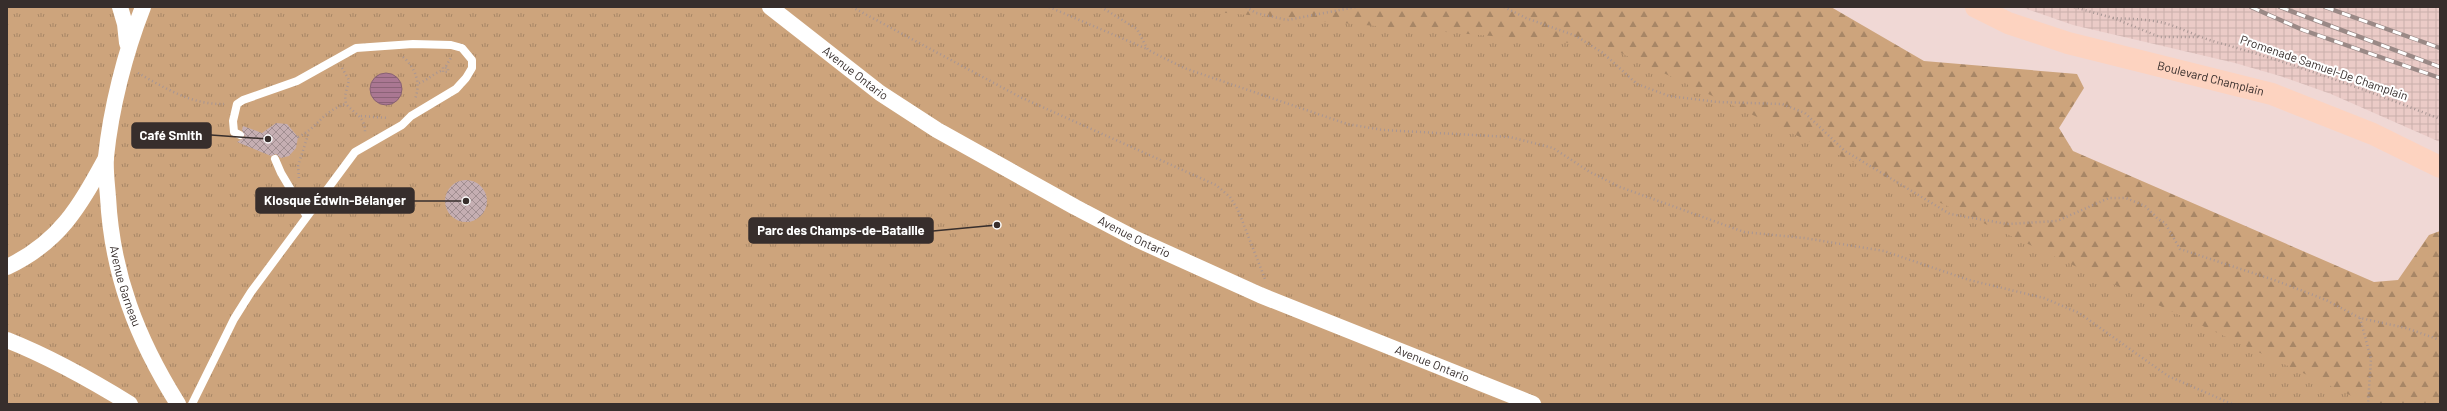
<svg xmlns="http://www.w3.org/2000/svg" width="2447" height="411" font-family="Barlow,sans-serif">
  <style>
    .industrial { fill: url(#industrial-grid) }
    .forest { fill: url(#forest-firs) }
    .park { fill: url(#park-tufts) }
    .water { fill: url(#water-rules); stroke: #886173 }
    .building { fill: url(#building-cross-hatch) }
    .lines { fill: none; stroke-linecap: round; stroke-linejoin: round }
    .path { stroke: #a89694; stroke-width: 2.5; stroke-dasharray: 1 3; stroke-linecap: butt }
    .lane { stroke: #fff; stroke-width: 8 }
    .street { stroke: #fff; stroke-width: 16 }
    .primary { stroke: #fdd3c0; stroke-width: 22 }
    .rail-casing { stroke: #9a8986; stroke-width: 4.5 }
    .rail { stroke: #fff; stroke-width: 3; stroke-dasharray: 9; stroke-linecap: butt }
    .labels { text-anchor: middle; stroke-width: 4; stroke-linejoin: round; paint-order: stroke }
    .street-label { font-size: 12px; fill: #372e2c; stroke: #fff }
    .leader { fill: none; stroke: #372e2c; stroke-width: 1.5 }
    .callout-dot { fill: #372e2c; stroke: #fff; stroke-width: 1.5 }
    .callout { fill: #372e2c; stroke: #372e2c; stroke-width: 1.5 }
    .callout-label { font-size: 13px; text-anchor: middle; font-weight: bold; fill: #fff }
  </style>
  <defs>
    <pattern id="industrial-grid" width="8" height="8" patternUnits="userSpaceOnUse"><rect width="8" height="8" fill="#ebcbc7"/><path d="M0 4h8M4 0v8" fill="none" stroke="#caafab"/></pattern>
    <pattern id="forest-firs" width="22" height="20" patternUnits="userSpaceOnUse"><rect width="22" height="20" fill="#cda47c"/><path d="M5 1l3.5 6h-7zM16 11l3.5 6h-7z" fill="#a78666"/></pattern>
    <pattern id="park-tufts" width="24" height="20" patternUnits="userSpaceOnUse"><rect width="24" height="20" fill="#cda47c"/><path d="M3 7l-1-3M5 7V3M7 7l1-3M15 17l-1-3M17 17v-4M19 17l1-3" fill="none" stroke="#a78666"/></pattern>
    <pattern id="water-rules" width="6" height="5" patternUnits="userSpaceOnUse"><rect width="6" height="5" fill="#aa7792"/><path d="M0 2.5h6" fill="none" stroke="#8b6277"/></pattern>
    <pattern id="building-cross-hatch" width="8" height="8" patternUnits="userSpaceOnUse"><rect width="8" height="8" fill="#c5aeb2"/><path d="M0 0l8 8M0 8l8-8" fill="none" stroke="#a18e91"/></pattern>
  </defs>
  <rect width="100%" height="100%" fill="#f0d8d5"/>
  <path class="industrial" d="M2021,7H2440V142L2331,94L2280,76L2235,63L2073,25Z"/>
  <path class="forest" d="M1002,7H1831L1924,61L2077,74L2084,88L2059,128L2073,151L2374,282L2398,280L2429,235L2440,231V404H2026Z"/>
  <path class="park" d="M7,7H1157L1606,46L2369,404H7Z"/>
  <path class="water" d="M370 89a16 16 0 1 1 32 0a16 16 0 1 1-32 0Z"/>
  <path class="building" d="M276,123L287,124L298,137L296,148L289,156L281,158L276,154L271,156L237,142L245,137L242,130L243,126L262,133Z
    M445 201a21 21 0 1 1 42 0a21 21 0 1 1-42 0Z"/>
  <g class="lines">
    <path class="path" d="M852,7L1020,97L1216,185L1230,197L1238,210L1265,279
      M1049,7L1147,49
      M1101,7L1137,29L1148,50L1184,68L1347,124L1383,130L1510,137L1553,148L1590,172L1620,187L1744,232L1804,238L1884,251L1969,280L2044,298L2079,313L2168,376L2232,404
      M1246,7L1256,13L1287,20L1356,7
      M1504,7L1526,18L1576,36L1603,53L1637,84L1669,96L1717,102L1782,104L1805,113L1845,151L1950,214L2007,224L2057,221L2109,198H2126L2145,206L2158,219L2165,223L2180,249L2277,281L2326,300L2360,318L2406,328L2440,340
      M2074,7L2113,18L2160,37H2198
      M2113,18C2129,19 2148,19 2164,23C2182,28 2198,37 2216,42C2292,63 2367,90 2440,119
      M403,57C416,68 421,84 415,99
      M446,66L452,56
      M342,68L349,80L345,96L346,104C356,115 365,117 365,132
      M138,73C165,88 192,105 224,104
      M419,83C428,80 434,73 443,70V72H448V68L443,67V70
      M361,116L388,118
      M298,137C318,128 322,111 346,104
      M299,178L298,166L309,132
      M2360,318L2371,359L2368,404"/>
    <path class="lane" d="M275,159L281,173L306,215
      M192,404L234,319L251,292L355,152L402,125L411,116L456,89L466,78L472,68V60L462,48L451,45L413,44L356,48L297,81L243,100L237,104L233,121L234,132L240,135"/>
    <g class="street">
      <path d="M120,7L125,24L127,43"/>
      <path id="s1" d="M143,7C125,53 111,108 106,157C105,170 107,184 108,197C112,274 137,339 178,404"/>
      <path id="s2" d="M770,7L880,93L937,130L1075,207L1136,239L1260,295L1533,404"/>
      <path d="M7,267C60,242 79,207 106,158"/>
      <path d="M7,340C50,357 91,380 130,404"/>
    </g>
    <path class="primary" id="s3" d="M1976,7L2008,23L2068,43L2272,94L2373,134L2440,167"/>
    <defs>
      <path id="rail" d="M2251,7L2303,30L2440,78
        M2280,7L2440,67
        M2325,7L2440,48"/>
    </defs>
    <use href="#rail" class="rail-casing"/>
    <use href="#rail" class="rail"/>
  </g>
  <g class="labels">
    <g class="street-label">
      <text transform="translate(2324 68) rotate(19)" y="4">Promenade Samuel-De Champlain</text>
      <text dy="4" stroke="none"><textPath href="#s2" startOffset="108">Avenue Ontario</textPath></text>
      <text dy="4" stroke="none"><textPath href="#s3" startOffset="246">Boulevard Champlain</textPath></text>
      <text dy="4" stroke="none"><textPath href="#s2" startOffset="432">Avenue Ontario</textPath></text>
      <text dy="4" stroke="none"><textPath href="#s1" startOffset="286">Avenue Garneau</textPath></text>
      <text dy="4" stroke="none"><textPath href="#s2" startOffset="756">Avenue Ontario</textPath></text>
    </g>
  </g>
  <path class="leader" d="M268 139L211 135M466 201L414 201M997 225L933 231"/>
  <g class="callout-dot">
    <circle cx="268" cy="139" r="4"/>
    <circle cx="466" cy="201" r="4"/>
    <circle cx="997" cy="225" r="4"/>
  </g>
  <g class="callout">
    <rect x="132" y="123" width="79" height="25" rx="4"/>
    <rect x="256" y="188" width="158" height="25" rx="4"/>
    <rect x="749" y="218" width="184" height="25" rx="4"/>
  </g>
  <g class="callout-label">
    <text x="171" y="140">Café Smith</text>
    <text x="335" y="205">Kiosque Édwin-Bélanger</text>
    <text x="841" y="235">Parc des Champs-de-Bataille</text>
  </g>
  <rect width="2447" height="411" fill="none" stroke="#372e2c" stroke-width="16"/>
</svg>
